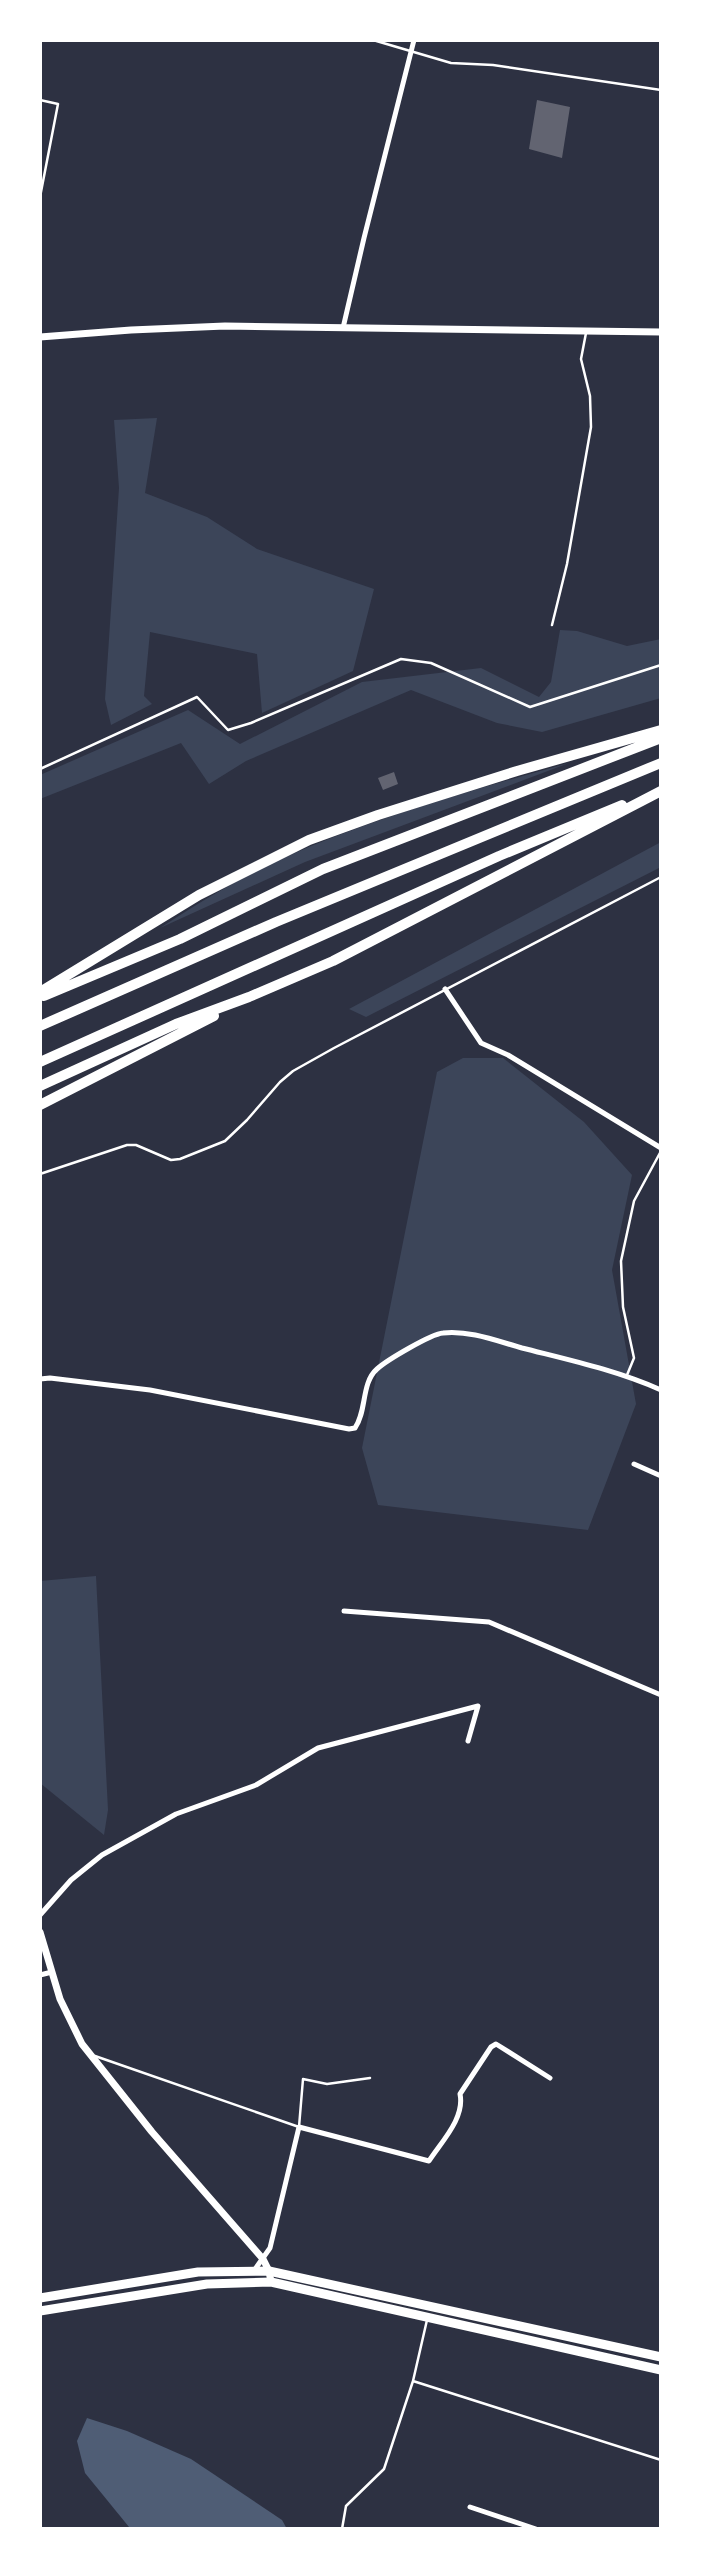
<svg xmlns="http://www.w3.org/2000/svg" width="701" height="2569" font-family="'Roboto Condensed',sans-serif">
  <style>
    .green { fill: #3c4559 }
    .water { fill: #4f5d75 }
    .building { fill: #626471 }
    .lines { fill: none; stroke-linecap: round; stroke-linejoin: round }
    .service { stroke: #fff; stroke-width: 2.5 }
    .minor { stroke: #fff; stroke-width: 5 }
    .tertiary { stroke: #fff; stroke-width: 7 }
    .primary { stroke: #fff; stroke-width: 9 }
    .motorway { stroke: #fff; stroke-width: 10 }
  </style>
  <rect width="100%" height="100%" fill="#2d3142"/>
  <path class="green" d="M157,418L145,493L207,517L257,549L374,589L353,671L262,713L257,654L150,632L144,696L152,704L111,725L105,699L119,488L114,420Z
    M560,630L577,631L627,646L661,639V698L542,732L497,723L411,690L246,761L209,784L181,743L40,799V775L188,710L240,744L362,682L481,668L539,697L551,682Z
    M569,763L305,862L160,928C199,903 239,878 281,859C373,818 472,790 569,763Z
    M661,842V867L366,1017L349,1009Z
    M463,1058H503L584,1122L632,1175L612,1270L636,1404L588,1530L378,1505L362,1448L437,1072Z
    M96,1576L108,1810L104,1835L40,1783V1581Z"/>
  <path class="water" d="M87,2418L127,2431L191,2459L282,2520L287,2529L129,2527L85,2473L77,2441Z"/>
  <path class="building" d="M537,100L570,107L562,158L529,149Z
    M394,772L398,784L383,790L378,778Z"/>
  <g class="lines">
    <path class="service" d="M373,40L451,63L493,65L661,90
      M40,100L58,104L40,197
      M552,625L567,564L591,427L590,396L581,359L586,333
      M40,769L197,697L228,730L251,723L401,659L431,663L530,707L661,665
      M40,1174L127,1145H136L171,1160L180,1159L225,1141L247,1120L280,1082L293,1071L334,1048L661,877
      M627,1375L634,1358L623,1307L621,1261L634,1201L661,1151
      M95,2056L299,2127L303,2079L327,2084L370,2078
      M413,2381L661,2460
      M342,2529L346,2506L384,2469L413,2381L427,2320"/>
    <path class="minor" d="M343,328L364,238L414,40
      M445,989L481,1043L508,1055L661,1148
      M40,1379L50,1378L150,1390L349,1429L355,1428C367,1411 361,1383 377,1369C387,1360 431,1334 443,1333C469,1330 497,1341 522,1348C569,1360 616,1370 661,1390
      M634,1464L661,1476
      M344,1611L489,1622L661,1695
      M40,1915L71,1880L102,1855L176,1814L256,1785L318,1748L478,1706L468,1741
      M40,1975L52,1972
      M253,2272L270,2248L299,2127L429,2161C442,2141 465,2118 460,2094L491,2047L496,2044L550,2078
      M470,2507L536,2529"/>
    <path class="tertiary" d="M40,337L131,330L225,326L661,332
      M40,1932L60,1999L82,2044L152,2132L263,2259L269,2271L271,2282"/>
    <path class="primary" d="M40,2298L198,2272L269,2271L661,2357
      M40,2311L207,2284L271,2282L661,2370"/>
    <path class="motorway" d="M40,992L199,895L309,840L378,815L517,771L661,730
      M44,996L180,939L323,869L661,738
      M40,1026L276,922L661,763
      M40,1062L499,856L622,805
      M40,1086L176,1024L249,997L333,961L661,791
      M40,1105L214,1016"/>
  </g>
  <rect width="701" height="2569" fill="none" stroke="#ffffff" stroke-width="84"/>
</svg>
